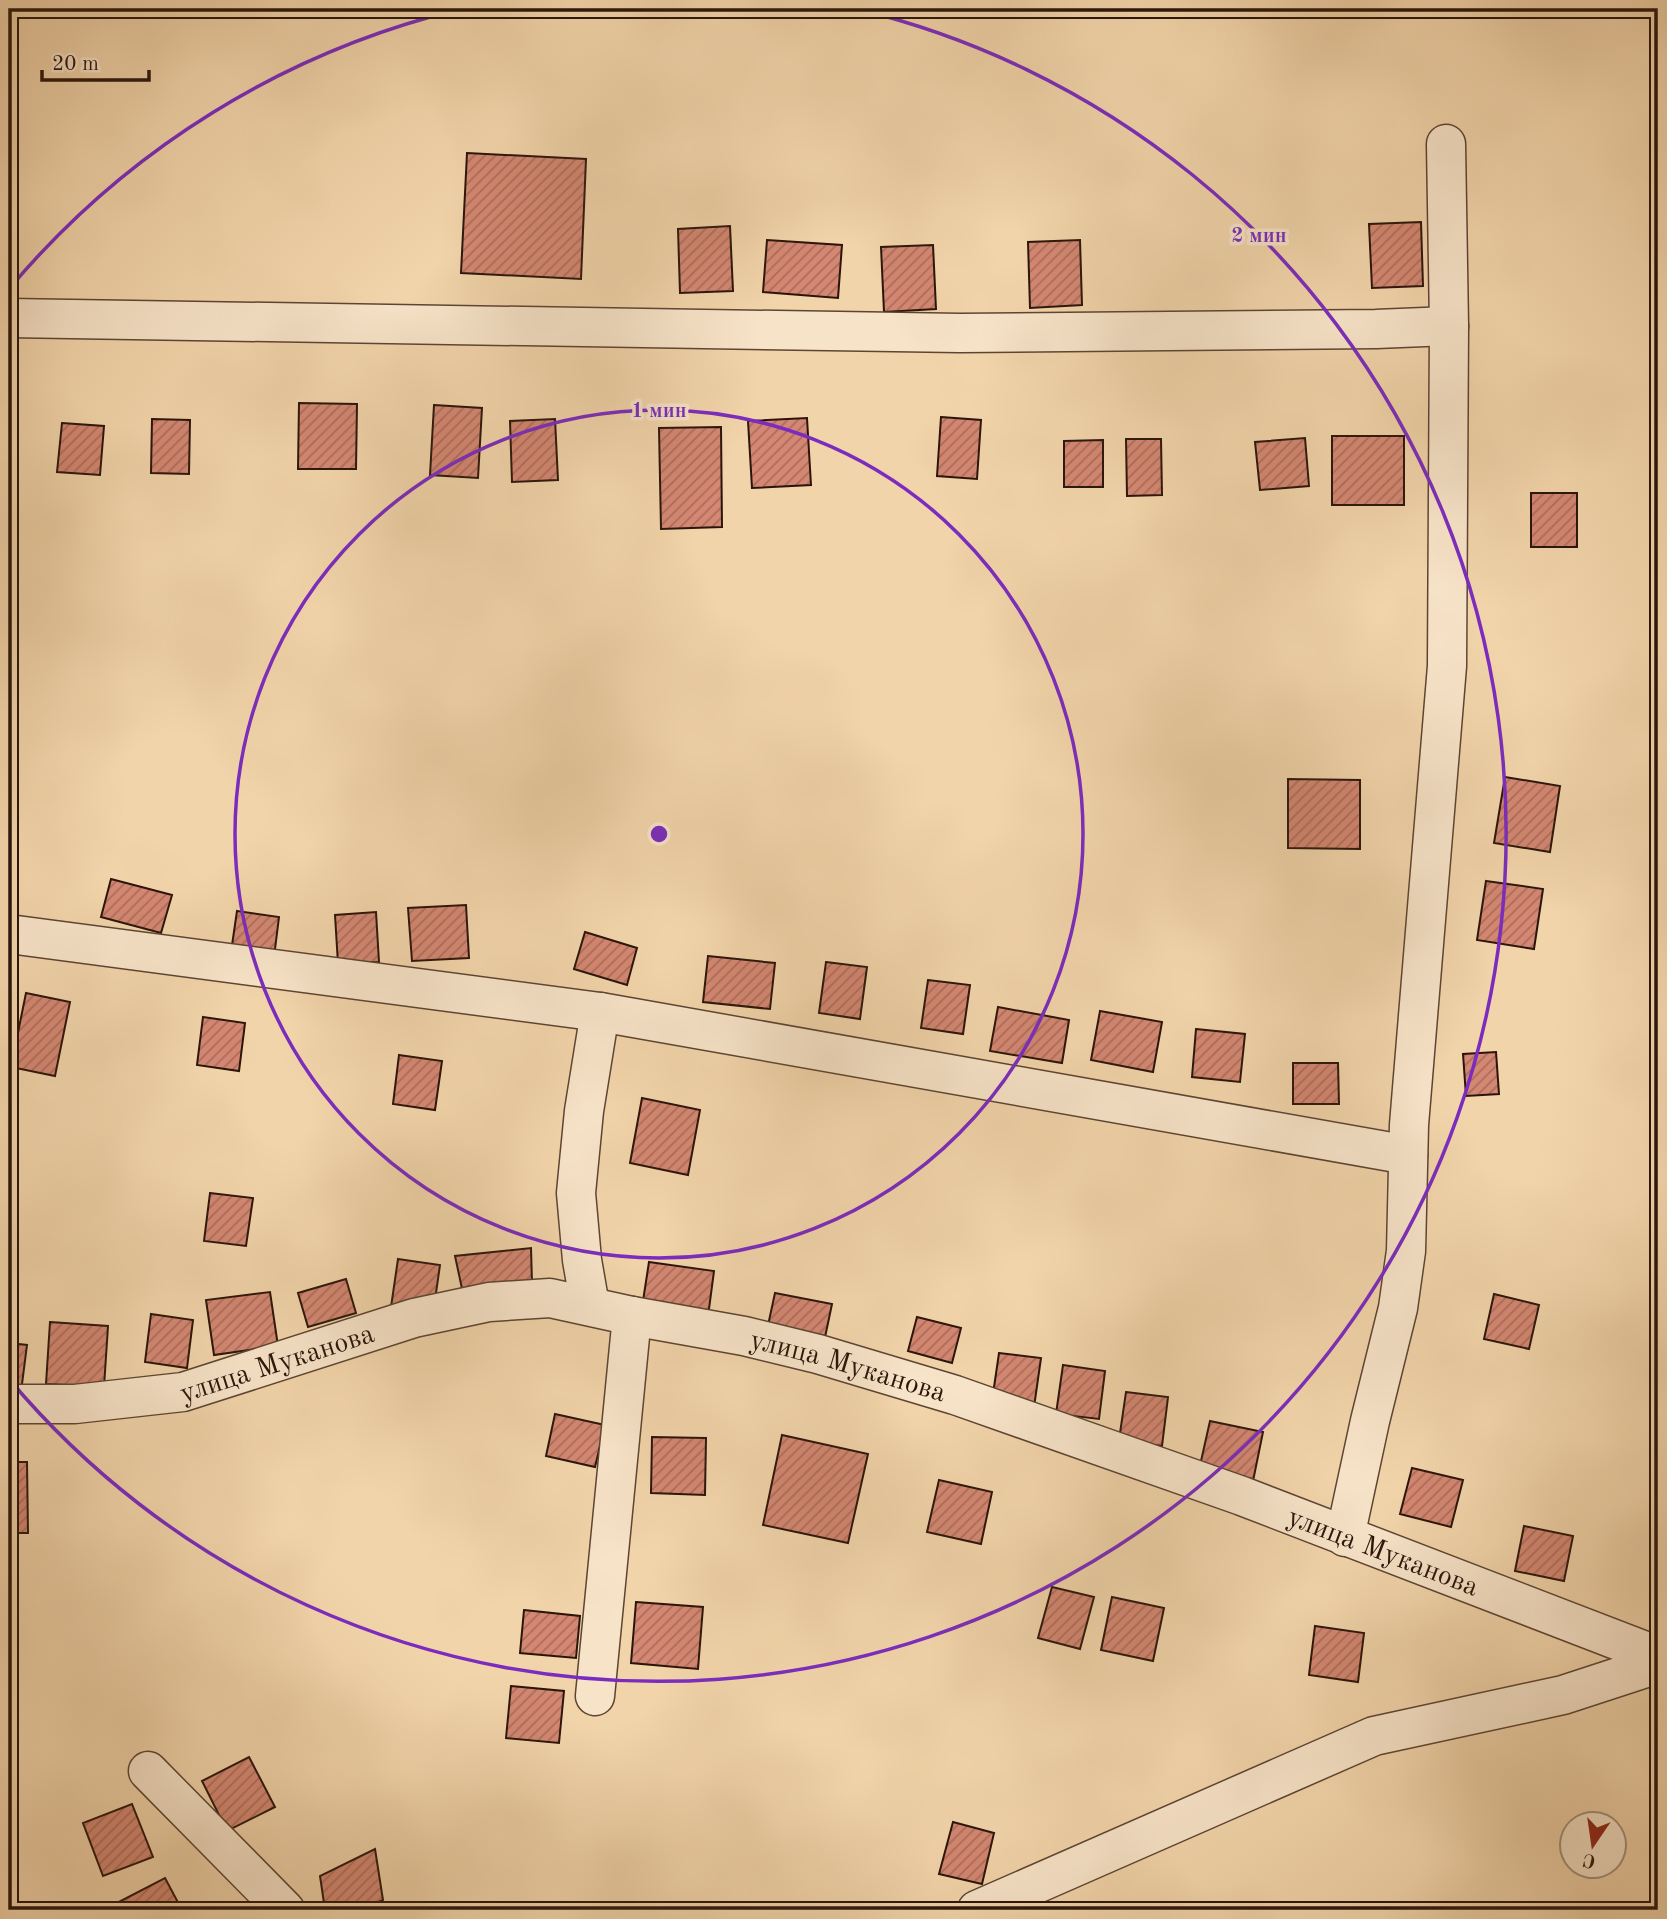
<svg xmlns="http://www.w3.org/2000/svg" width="1667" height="1919" font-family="'Old Standard TT',serif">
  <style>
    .building { fill: url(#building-hatch); stroke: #2b150b; stroke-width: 2 }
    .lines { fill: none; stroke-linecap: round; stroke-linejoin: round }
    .minor-casing { stroke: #5d4533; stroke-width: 41 }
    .minor { stroke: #f7e3c8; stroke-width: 38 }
    .ring { fill: none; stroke: #7b2cbf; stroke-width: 3.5 }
    .labels { text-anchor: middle; stroke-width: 7; stroke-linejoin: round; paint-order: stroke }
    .street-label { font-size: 28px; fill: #2b150b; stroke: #f7e3c8 }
    .centre { fill: #7b2cbf; stroke: #f7e3c8; stroke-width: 3.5 }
    .ring-label { font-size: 21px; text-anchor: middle; font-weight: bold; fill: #7b2cbf; stroke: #f7e3c8; stroke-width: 7; stroke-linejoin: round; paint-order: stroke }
  </style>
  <defs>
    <pattern id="building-hatch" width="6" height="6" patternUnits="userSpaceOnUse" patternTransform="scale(1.75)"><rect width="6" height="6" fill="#d48772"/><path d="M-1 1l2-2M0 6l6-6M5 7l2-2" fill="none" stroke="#ac6d5c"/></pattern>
  </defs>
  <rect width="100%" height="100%" fill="#f2d4aa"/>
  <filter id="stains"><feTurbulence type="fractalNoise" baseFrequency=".00286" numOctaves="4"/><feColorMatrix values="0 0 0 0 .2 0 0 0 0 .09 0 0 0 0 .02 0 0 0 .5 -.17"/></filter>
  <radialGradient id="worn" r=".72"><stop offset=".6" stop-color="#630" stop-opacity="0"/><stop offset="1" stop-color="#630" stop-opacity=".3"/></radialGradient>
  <path class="building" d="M467,153L586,159L581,279L461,273Z
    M1421,222L1423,286L1372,288L1369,224Z
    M730,226L733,291L680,293L678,229Z
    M767,240L842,245L838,298L763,292Z
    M1080,240L1082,305L1030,308L1028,242Z
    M933,245L936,309L884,312L881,247Z
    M299,403L357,404L356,469H298Z
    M434,405L482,408L478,478L430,475Z
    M941,417L981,420L977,479L937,476Z
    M807,418L811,485L752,488L748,421Z
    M152,419L190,420L189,474L151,473Z
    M555,419L558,480L512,482L510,421Z
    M62,423L104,426L100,475L57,472Z
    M721,427L722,527L661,529L659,428Z
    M1332,436H1404V505H1332Z
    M1305,438L1309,486L1260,490L1255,442Z
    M1126,439H1161L1162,495L1127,496Z
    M1103,440V487H1064V441Z
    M1531,493H1577V547H1531Z
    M1505,777L1560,786L1550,852L1494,843Z
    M1288,779L1360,780V849L1288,848Z
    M111,879L172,895L161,933L101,917Z
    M1486,881L1543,889L1534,949L1477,940Z
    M466,905L469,958L412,961L408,908Z
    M237,911L279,917L273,965L230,959Z
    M376,912L379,962L338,964L335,915Z
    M585,932L637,948L627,985L574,969Z
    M708,956L775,963L770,1009L703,1002Z
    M826,962L867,967L860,1019L819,1013Z
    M928,980L970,985L963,1034L921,1028Z
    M26,993L70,1002L55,1076L11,1067Z
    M998,1007L1069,1020L1062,1063L990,1051Z
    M1100,1011L1162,1022L1153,1072L1091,1060Z
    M203,1017L245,1023L239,1071L197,1065Z
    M1196,1029L1245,1034L1240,1082L1192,1077Z
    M1496,1052L1499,1094L1466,1096L1463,1054Z
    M399,1055L442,1061L435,1110L393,1104Z
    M1293,1063H1338L1339,1104H1293Z
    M642,1098L700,1110L688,1175L630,1163Z
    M210,1193L253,1198L246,1246L204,1241Z
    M531,1248L532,1283L464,1298L455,1256Z
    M398,1259L440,1265L433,1314L391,1307Z
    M649,1262L714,1271L707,1324L641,1314Z
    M346,1279L356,1313L308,1327L298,1293Z
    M270,1292L278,1346L214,1355L206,1300Z
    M775,1293L832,1304L824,1342L767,1330Z
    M1494,1294L1539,1305L1529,1349L1484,1339Z
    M151,1314L193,1320L187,1368L145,1362Z
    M917,1317L961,1328L952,1363L908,1351Z
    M50,1322L108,1326L104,1387L46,1384Z
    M9,1343L27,1345L21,1392L9,1391Z
    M999,1353L1041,1358L1034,1407L992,1401Z
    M1063,1365L1105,1371L1099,1419L1056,1414Z
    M1126,1392L1168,1397L1162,1446L1119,1440Z
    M555,1414L605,1425L595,1467L546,1456Z
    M1210,1421L1263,1432L1253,1481L1199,1470Z
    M782,1435L868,1454L848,1543L763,1525Z
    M652,1437L706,1438L705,1495L651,1493Z
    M9,1462H27L28,1533H9Z
    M1412,1468L1463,1480L1451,1527L1400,1514Z
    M939,1480L992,1492L981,1544L927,1532Z
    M1524,1526L1573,1536L1564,1581L1515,1571Z
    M1052,1587L1094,1597L1080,1649L1038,1638Z
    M1112,1597L1164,1608L1153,1661L1101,1650Z
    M636,1602L703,1607L698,1669L631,1663Z
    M524,1610L580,1616L576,1658L520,1653Z
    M1315,1626L1364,1633L1358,1682L1309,1675Z
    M511,1686L564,1691L559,1743L506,1738Z
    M249,1757L275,1807L227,1831L202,1781Z
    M132,1804L153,1857L103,1876L83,1823Z
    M953,1822L994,1833L982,1884L939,1874Z
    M375,1849L383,1900L363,1910H325L320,1876Z
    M165,1878L182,1910H116L113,1905Z"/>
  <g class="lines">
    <defs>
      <g id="minor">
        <path d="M9,318L960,333L1376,329L1449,326"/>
        <path d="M9,934L600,1012L1408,1155"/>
        <path d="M590,1306L582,1260L576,1193L584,1111L600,1012"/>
        <path id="s1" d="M9,1404H75L183,1392L414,1318L489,1302L550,1298L632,1316L744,1336L818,1354L955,1395L1242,1496L1658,1656"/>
        <path d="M1345,1537L1370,1421L1398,1308L1406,1251L1409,1125L1447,666L1449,326L1446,144"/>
        <path d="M595,1696L632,1316"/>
        <path d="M148,1771L285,1910"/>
        <path d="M977,1910L1374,1736L1563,1695L1658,1664"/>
      </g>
    </defs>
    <use href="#minor" class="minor-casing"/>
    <use href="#minor" class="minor"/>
  </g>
  <g class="ring">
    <circle cx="659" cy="834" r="424"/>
    <path d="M9 289A848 848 0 0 1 461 9M857 9A848 848 0 1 1 9 1379"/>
  </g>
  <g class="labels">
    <g class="street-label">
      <text dy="10" stroke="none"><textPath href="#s1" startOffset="273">улица Муканова</textPath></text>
      <text dy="10" stroke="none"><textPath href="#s1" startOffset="861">улица Муканова</textPath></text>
      <text dy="10" stroke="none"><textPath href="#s1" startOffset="1428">улица Муканова</textPath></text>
    </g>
  </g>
  <circle cx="659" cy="834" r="10" class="centre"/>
  <g class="ring-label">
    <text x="1259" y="242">2 мин</text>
    <text x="659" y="417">1 мин</text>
  </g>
  <rect width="1667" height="1919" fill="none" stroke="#f2d4aa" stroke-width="35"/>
  <rect x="10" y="10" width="1646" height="1898" fill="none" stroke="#2b150b" stroke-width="3.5"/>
  <rect x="18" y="18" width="1632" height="1884" fill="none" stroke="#2b150b" stroke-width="2"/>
  <g transform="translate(1593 1845) rotate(193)"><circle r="33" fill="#f7e3c8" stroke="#a5917c" stroke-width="2"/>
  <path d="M0-5L12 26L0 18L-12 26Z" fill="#8f2418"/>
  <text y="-10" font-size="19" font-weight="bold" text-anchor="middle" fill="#2b150b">С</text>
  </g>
  <path d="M42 70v10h107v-10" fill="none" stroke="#2b150b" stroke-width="3.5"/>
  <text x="52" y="70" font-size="21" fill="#2b150b" stroke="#f7e3c8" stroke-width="5" paint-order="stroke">20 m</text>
  <rect width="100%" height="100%" filter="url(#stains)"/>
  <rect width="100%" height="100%" fill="url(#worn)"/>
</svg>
